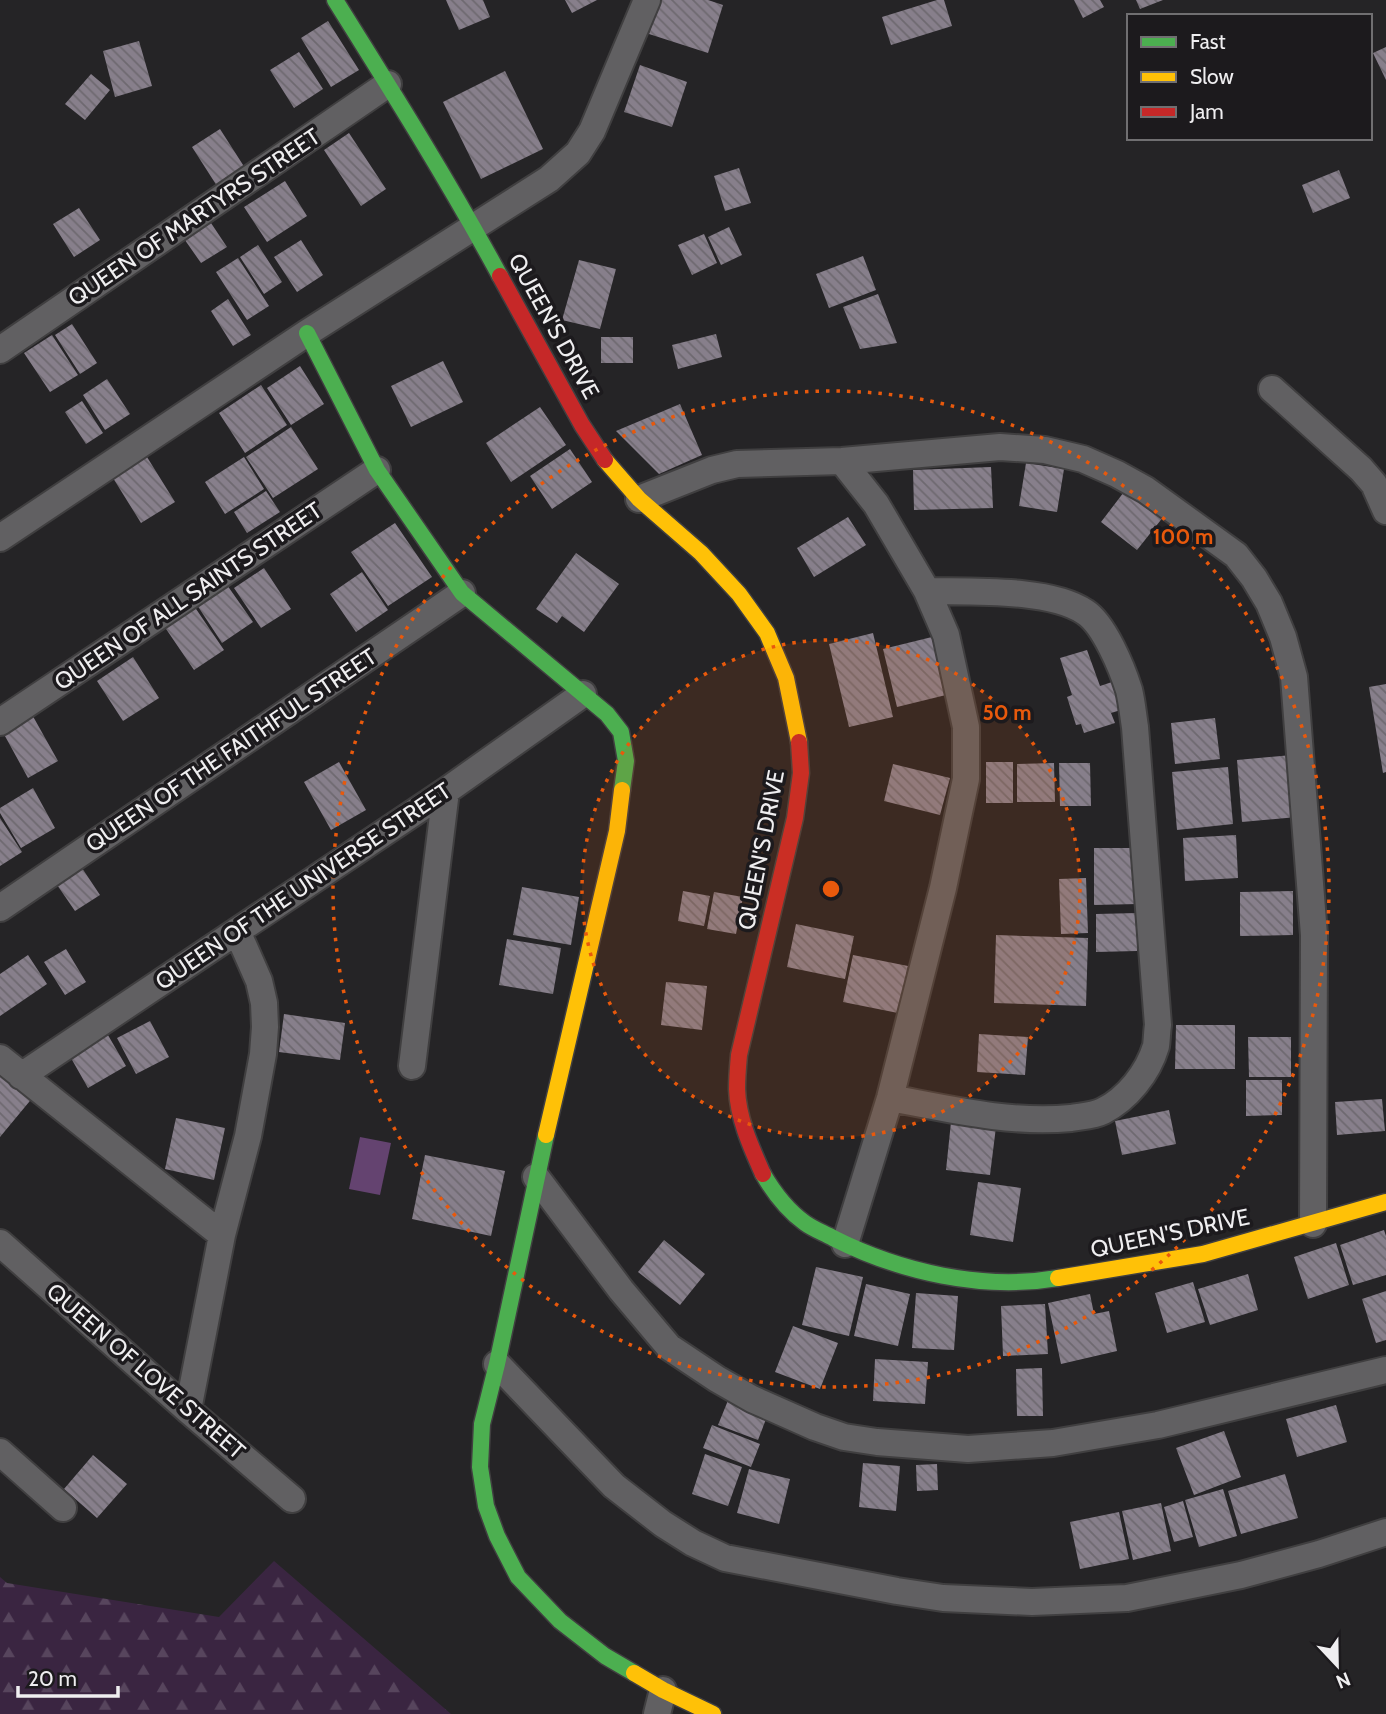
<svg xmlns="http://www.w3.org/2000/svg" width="1386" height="1714" font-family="Cabin,sans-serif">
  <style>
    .forest { fill: url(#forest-firs) }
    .water { fill: #644370 }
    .building { fill: url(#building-back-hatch) }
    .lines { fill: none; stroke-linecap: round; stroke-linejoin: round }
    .street-casing { stroke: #403f40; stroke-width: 30 }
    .fast-casing { stroke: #403f40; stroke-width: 19 }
    .slow-casing { stroke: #403f40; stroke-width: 19 }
    .jam-casing { stroke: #403f40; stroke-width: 19 }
    .street { stroke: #616062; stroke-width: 26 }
    .fast { stroke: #4caf50; stroke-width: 16 }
    .slow { stroke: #ffc107; stroke-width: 16 }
    .jam { stroke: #c62828; stroke-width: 16 }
    .ring { fill: none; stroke: #e8590c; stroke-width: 3.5; stroke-dasharray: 3.5 7 }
    .labels { text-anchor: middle; stroke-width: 7; stroke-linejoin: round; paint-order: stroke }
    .street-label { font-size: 23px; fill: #efeef0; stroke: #1c1a1d }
    .centre { fill: #e8590c; stroke: #1c1a1d; stroke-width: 3.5 }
    .ring-label { font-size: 21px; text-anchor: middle; font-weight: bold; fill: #e8590c; stroke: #1c1a1d; stroke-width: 7; stroke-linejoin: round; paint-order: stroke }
  </style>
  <defs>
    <pattern id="forest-firs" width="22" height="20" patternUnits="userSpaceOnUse" patternTransform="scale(1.75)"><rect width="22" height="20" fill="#3a2541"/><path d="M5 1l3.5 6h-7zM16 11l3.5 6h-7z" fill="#57455d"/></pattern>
    <pattern id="building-back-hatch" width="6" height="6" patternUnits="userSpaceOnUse" patternTransform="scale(1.75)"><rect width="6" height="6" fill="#877f8b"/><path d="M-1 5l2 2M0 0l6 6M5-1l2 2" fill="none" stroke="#6e6970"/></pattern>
  </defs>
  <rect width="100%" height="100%" fill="#252426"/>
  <path class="forest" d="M274,1561L451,1714H0V1577L7,1583L219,1617Z"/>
  <path class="water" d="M360,1137L391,1143L380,1195L349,1189Z"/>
  <path class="building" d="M446,0H483L490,17L459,30Z
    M565,0H597L572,13Z
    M660,0H708L723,5L708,53L649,34Z
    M937,0H944L952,26L891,45L882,17Z
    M1074,0H1100L1104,7L1083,18Z
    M1136,0H1163L1140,9Z
    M328,21L359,70L331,87L301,38Z
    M139,41L152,86L115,97L103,51Z
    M1386,47V80L1373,53Z
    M299,52L323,89L294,108L270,70Z
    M640,65L687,82L672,127L624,112Z
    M505,71L543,149L481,179L443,102Z
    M91,74L110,90L85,120L65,104Z
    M220,129L245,168L217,186L192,147Z
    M349,133L386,189L361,206L324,150Z
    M739,168L751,203L725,211L714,176Z
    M1339,170L1350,198L1313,213L1302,185Z
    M285,181L307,216L267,242L244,207Z
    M79,208L100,240L74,257L53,224Z
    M211,223L227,247L201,263L180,233Z
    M729,227L742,255L721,265L708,237Z
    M704,234L717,263L692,275L678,245Z
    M301,240L323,275L297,292L274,257Z
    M258,245L282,282L264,294L240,257Z
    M863,256L876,290L829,308L816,274Z
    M238,258L269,306L247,320L216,272Z
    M579,260L616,269L600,329L562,320Z
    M878,294L897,343L860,349L843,307Z
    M228,299L251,335L233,346L211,311Z
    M72,324L97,363L80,374L55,335Z
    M716,334L722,357L678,369L672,345Z
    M52,335L78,375L50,392L24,353Z
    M601,337H633V363H601Z
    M443,361L463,402L411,427L391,386Z
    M300,366L324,404L291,425L267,388Z
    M107,379L130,414L105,430L83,395Z
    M261,385L287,425L245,453L219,413Z
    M82,401L103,433L86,444L65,412Z
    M680,404L702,455L659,474L616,431Z
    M540,407L566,445L511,482L486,443Z
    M291,427L318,469L273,498L246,457Z
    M570,449L592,482L552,509L530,476Z
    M147,457L175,502L141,523L113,478Z
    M244,457L264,489L225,514L205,482Z
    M1026,463L1064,469L1057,512L1019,506Z
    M991,467L993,508L914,510L913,470Z
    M1127,488L1164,516L1137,550L1101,522Z
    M266,491L280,512L247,533L234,512Z
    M848,517L866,545L814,577L797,548Z
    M395,523L432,577L388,606L351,552Z
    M576,553L619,584L584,632L562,616L557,623L536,609Z
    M264,568L291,609L261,628L234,588Z
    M362,572L388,610L356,632L330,594Z
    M227,585L253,622L222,643L197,605Z
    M194,606L224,650L194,670L164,626Z
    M873,633L893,717L849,727L829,644Z
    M932,637L946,695L897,707L883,649Z
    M1087,650L1100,686L1115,681L1124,709L1111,713L1115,723L1084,733L1081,724L1076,725L1067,697L1072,695L1060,658Z
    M133,657L159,698L123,721L97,681Z
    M1386,684V772L1383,773L1369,687Z
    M30,711L58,761L28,778L0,727Z
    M1215,718L1220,759L1175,764L1171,723Z
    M1292,755L1297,817L1242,822L1237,760Z
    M339,762L366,810L331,830L304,782Z
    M986,762H1013V803H986Z
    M1054,763L1055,802H1017V764Z
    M1059,763H1090L1091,806H1060Z
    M893,764L950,778L940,815L884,801Z
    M1228,767L1233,824L1177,830L1172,772Z
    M33,788L55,828L21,848L0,813V808Z
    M0,818L22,852L0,866Z
    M1236,835L1238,878L1185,881L1183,838Z
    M1094,848H1138V904L1094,905Z
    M80,865L100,895L75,911L55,882Z
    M1086,878L1088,933L1061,934L1059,879Z
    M522,887L579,897L571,945L513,935Z
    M683,891L710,896L704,926L678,921Z
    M1293,891V935L1240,936V892Z
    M714,892L743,897L736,934L707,929Z
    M1137,913V951L1096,952V914Z
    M796,924L854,936L845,979L787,967Z
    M996,935L1088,938L1086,1006L994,1003Z
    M507,939L561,948L553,994L499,985Z
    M66,949L86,982L65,995L44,962Z
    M28,955L47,984L0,1016V974Z
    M853,955L908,966L898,1013L843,1002Z
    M666,982L707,986L702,1030L661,1025Z
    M284,1014L345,1023L340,1060L279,1052Z
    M150,1021L169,1057L136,1074L117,1038Z
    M1176,1025H1235V1069H1175Z
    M105,1030L126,1066L88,1088L67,1051Z
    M979,1034L1028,1037L1025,1075L977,1072Z
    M1248,1037H1291V1077H1249Z
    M0,1068L34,1096L0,1137Z
    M1246,1080H1282V1115L1246,1116Z
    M1382,1099L1385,1131L1337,1135L1335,1102Z
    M1169,1110L1176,1144L1122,1155L1115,1121Z
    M176,1118L225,1128L214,1180L165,1169Z
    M951,1122L996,1127L990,1175L946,1170Z
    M425,1155L505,1171L491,1236L412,1219Z
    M978,1182L1021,1188L1013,1242L970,1235Z
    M1384,1230L1386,1236V1275L1353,1285L1340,1245Z
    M664,1240L705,1274L680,1305L638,1272Z
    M1336,1243L1349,1285L1308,1299L1294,1257Z
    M816,1267L863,1277L849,1336L802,1325Z
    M1248,1274L1258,1310L1210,1325L1198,1289Z
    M1193,1282L1205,1322L1167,1333L1155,1293Z
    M866,1284L910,1294L898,1346L854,1336Z
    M1386,1291V1340L1376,1343L1362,1299Z
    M916,1293L958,1296L954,1350L912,1348Z
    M1090,1294L1094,1314L1109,1311L1117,1351L1061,1364L1048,1303Z
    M1045,1304L1048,1354L1003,1356L1001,1306Z
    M793,1326L838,1343L820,1389L775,1372Z
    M875,1359L928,1362L925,1404L873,1401Z
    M1042,1368L1043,1416H1017L1016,1369Z
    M729,1398L768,1414L758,1440L718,1425Z
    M1336,1405L1347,1442L1297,1457L1286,1419Z
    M712,1425L760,1444L751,1467L703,1448Z
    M1224,1431L1241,1477L1194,1495L1176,1448Z
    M705,1454L742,1467L728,1506L692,1494Z
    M93,1455L127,1484L97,1518L64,1489Z
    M863,1463L900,1466L896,1511L859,1507Z
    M937,1464L938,1490L917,1491L916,1465Z
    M749,1469L790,1479L779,1524L737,1513Z
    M1285,1474L1298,1518L1241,1534L1228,1491Z
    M1223,1489L1237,1536L1199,1547L1185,1500Z
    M1183,1501L1193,1537L1174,1542L1164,1507Z
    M1161,1503L1171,1551L1133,1560L1122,1511Z
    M1119,1512L1129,1559L1080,1569L1070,1522Z"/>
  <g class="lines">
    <defs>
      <path id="street" d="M0,350L388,84
        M1272,389L1361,469L1374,484L1386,511
        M842,461L876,504L927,591L946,635L966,727V779L943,888L890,1098L845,1244
        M639,499L712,470L737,464L842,461L1000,447L1045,450L1083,459L1117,474L1146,490L1236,555L1254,578L1269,603L1283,637L1294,677L1314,935L1313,1224
        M0,538L307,333L549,179L578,153L592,131L647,0
        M0,722L377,470
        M0,908L462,593
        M0,1058L222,1235
        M412,1066L446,791
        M21,1076L446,791L583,694
        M890,1098C949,1109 1011,1124 1071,1118C1082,1116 1093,1116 1103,1111C1127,1099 1148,1073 1156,1046C1157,1039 1157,1031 1158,1025L1135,727C1133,715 1132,702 1129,690C1122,668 1104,624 1085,612C1050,588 970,592 927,591
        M536,1177L621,1290L669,1347L717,1379L752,1399L815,1427L844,1437L877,1442L968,1449L1053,1443L1158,1425L1386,1370
        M0,1243L188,1410L292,1499
        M497,1364L614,1486L663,1524L693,1543L725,1558L897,1591L943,1598L1032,1602L1127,1598L1241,1575L1319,1554L1386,1532
        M188,1410L222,1235L248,1136L263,1054L265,1027L264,1003L259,981L237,931
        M0,1452L63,1508
        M657,1714L663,1690"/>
      <path id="fast" d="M335,0C392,91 449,182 500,276
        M307,333L377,470L462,593L607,714L621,732L626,761L622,790
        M546,1135L497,1364L482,1424L480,1467L486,1506L497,1536L518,1577L560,1621L605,1656L634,1673
        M763,1174C774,1193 787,1210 805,1223C813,1229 824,1233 833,1238C900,1272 983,1291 1058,1278"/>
      <path id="slow" d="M605,460L639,499L701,553L739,594L767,633L786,678L799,742
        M546,1135L617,831L622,790
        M1058,1278L1203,1254L1386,1202
        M634,1673L663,1690L713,1714"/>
      <path id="jam" d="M500,276L582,425L605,460
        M763,1174C751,1147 738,1119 737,1089C737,1078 738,1066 739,1055L795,818L801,773L799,742"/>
    </defs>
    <use href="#street" class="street-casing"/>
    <use href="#fast" class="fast-casing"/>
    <use href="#slow" class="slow-casing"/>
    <use href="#jam" class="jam-casing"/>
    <use href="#street" class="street"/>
    <use href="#fast" class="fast"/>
    <use href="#slow" class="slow"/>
    <use href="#jam" class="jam"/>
  </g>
  <circle cx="831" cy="889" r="249" fill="#e8590c" fill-opacity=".12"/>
  <g class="ring">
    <circle cx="831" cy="889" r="249"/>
    <circle cx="831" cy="889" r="498"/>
  </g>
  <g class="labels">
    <g class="street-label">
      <text transform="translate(194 217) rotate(-34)" y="8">QUEEN OF MARTYRS STREET</text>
      <text transform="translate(554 326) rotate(61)" y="8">QUEEN'S DRIVE</text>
      <text transform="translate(188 596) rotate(-34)" y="8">QUEEN OF ALL SAINTS STREET</text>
      <text transform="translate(231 750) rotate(-34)" y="8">QUEEN OF THE FAITHFUL STREET</text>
      <text transform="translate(761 850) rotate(-79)" y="8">QUEEN'S DRIVE</text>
      <text transform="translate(303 886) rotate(-34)" y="8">QUEEN OF THE UNIVERSE STREET</text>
      <text transform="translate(1170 1233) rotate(-12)" y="8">QUEEN'S DRIVE</text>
      <text transform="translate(146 1371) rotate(41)" y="8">QUEEN OF LOVE STREET</text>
    </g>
  </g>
  <circle cx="831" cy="889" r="10" class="centre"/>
  <g class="ring-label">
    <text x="1183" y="544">100 m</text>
    <text x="1007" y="720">50 m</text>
  </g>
  <rect x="1127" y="14" width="245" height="126" fill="#1c1a1d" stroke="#706f71" stroke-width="2"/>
  <rect x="1141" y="37" width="35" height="10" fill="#4caf50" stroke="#706f71" stroke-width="2"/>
  <text x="1190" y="49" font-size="21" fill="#efeef0">Fast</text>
  <rect x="1141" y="72" width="35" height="10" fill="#ffc107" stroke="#706f71" stroke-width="2"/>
  <text x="1190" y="84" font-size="21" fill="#efeef0">Slow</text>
  <rect x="1141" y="107" width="35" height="10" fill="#c62828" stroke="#706f71" stroke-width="2"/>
  <text x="1190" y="119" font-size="21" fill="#efeef0">Jam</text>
  <g transform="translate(1337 1665) rotate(158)" stroke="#1c1a1d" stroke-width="5" paint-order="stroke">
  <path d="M0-5L12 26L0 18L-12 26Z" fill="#efeef0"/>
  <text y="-10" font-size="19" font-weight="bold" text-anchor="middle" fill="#efeef0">N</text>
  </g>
  <path d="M18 1686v10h100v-10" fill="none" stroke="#efeef0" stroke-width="3.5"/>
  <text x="28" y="1686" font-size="21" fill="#efeef0" stroke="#1c1a1d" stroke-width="5" paint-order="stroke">20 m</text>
</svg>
